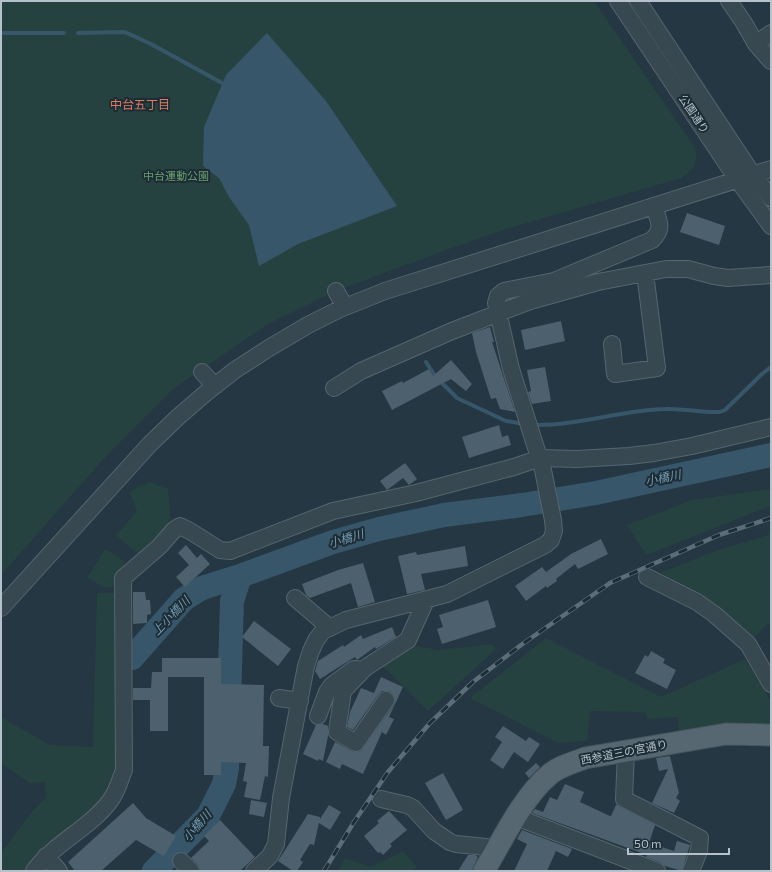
<svg xmlns="http://www.w3.org/2000/svg" width="772" height="872" font-family="Commissioner,'Noto Sans JP',sans-serif">
  <style>
    .green { fill: #264240 }
    .water { fill: #37566a }
    .lines { fill: none; stroke-linecap: round; stroke-linejoin: round }
    .stream { stroke: #37566a; stroke-width: 4 }
    .river { stroke: #37566a; stroke-width: 24 }
    .building { fill: #4c616d }
    .minor-casing { stroke: #56656f; stroke-width: 18 }
    .major-casing { stroke: #45545d; stroke-width: 23 }
    .minor { stroke: #384851; stroke-width: 16 }
    .major { stroke: #566771; stroke-width: 21 }
    .rail-casing { stroke: #5a6d78; stroke-width: 4.5 }
    .rail { stroke: #1d2d36; stroke-width: 3; stroke-dasharray: 9; stroke-linecap: butt }
    .labels { text-anchor: middle; stroke-width: 4; stroke-linejoin: round; paint-order: stroke }
    .street-label { font-size: 11px; fill: #b5c2cc; stroke: #1d2d36 }
    .park-label { font-size: 11px; fill: #6a9e6b; stroke: #1d2d36 }
    .neighbourhood-label { font-size: 12px; fill: #dc7b5f; stroke: #1d2d36 }
    .water-label { font-size: 12px; font-style: italic; fill: #739ab1; stroke: #1d2d36 }
  </style>
  <rect width="100%" height="100%" fill="#243742"/>
  <path class="green" d="M1,1H594L695,148C698,165 695,168 681,178L506,229L446,250L336,291L268,324L172,390L109,453L1,575Z
    M149,482L168,489L171,523L140,556L116,535L137,511L130,493L134,489Z
    M771,489V506L646,555L627,525L691,500Z
    M771,534V623L766,625L755,637L747,635L700,596L660,573L712,552Z
    M105,549L116,555L125,562L113,587H104L87,578Z
    M97,593H114L117,767L107,799L28,871H1V853L30,814L46,797L45,782L30,783L1,763V717L50,745L93,747Z
    M546,638L661,697L745,659L771,701V725L679,734L678,717L647,719L646,712L590,711L587,741L558,743L470,698Z
    M491,644L496,649L428,711L382,665L409,645L439,650Z
    M403,851L417,867L413,871H338L345,858L370,867Z"/>
  <path class="water" d="M267,33L326,101L397,206L298,244L259,266L249,225L229,197L219,178L203,166L204,127L226,75Z"/>
  <g class="lines">
    <path class="stream" d="M1,33H64
      M78,33L125,32L151,44L222,83
      M426,362L435,376L457,398L506,421L525,424
      M534,425C578,426 621,410 665,409C683,408 702,413 720,412L725,410L762,374L771,367"/>
    <path class="river" d="M132,658L184,599L202,588L240,576L333,542L379,529L444,515L522,505L596,493L771,455
      M154,871L208,816L224,784L227,769L232,601L240,576"/>
  </g>
  <path class="building" d="M687,213L725,226L719,245L680,232Z
    M561,321L565,341L525,350L521,330Z
    M490,327L494,342H492L515,412L500,409L496,398L491,399L476,352L472,333Z
    M451,360L472,384L466,391L451,379L392,410L382,391L402,381L403,383L429,369L433,376Z
    M545,367L551,401L532,404L528,392L531,391L527,370Z
    M499,425L502,437L508,435L511,445L469,458L462,437Z
    M405,463L417,479L409,485L403,478L387,490L380,481Z
    M601,539L608,554L578,569L575,564L556,579L557,581L547,588L546,586L526,601L515,586L542,567L546,572L571,554Z
    M186,545L197,558L201,554L210,564L185,587L176,577L189,565L178,553Z
    M465,546L468,566L421,574L425,590L407,594L398,556L416,552L417,555Z
    M363,563L375,602L358,607L351,583L310,598L306,595L302,584L338,570Z
    M133,592H145L146,600H150L151,614L147,615V623L133,624Z
    M488,600L496,627L442,644L437,629L443,627L439,615Z
    M254,621L291,649L278,666L242,637Z
    M392,627L396,637L376,649L375,647L357,660L355,657L320,679L315,671L318,661L343,645L344,647L361,635L363,639Z
    M651,651L665,659L663,663L676,670L667,689L635,673L645,655L648,657Z
    M162,658H221V684L264,685L263,746H269L268,777L265,776L260,800L244,797L247,782L243,781L246,763L221,762V775H204V677H168V731H150V700H133V688H151L152,672H162Z
    M381,677L403,687L389,717L394,719L386,735L382,732L363,774L342,764L340,769L326,762L335,742L352,751L356,752L361,751L394,705L395,700L394,696L391,692L386,691H382L378,695L353,730L347,727L350,712L361,688L374,693Z
    M323,724L328,726V736L323,761L319,759L318,761L303,754L316,725Z
    M503,726L526,741L529,737L540,744L528,762L514,752L503,769L490,760L502,742L495,737Z
    M670,756L679,793L676,798L680,801L674,813L652,803L668,769L659,771L656,758Z
    M536,763L540,767L529,778L525,773Z
    M443,773L463,810L446,820L425,783Z
    M565,784L584,792L580,802L610,816H611L616,805L655,825L649,843L674,851L677,841L690,845L682,871L665,866L660,862L646,857L647,855L532,813L535,809L543,812L550,797L557,800Z
    M251,800L267,803L264,817L249,814Z
    M133,803L146,818L176,836L164,856L136,840L101,871H75L68,862Z
    M329,805L341,812L330,830L319,823L314,845L310,844L300,860L303,862L297,871H293L278,861L308,814L320,817V819Z
    M389,811L407,830L390,844L392,846L383,855L380,852L378,853L364,836L379,823L377,821Z
    M220,820L255,857L240,871H200L198,865L191,858L209,841L204,836Z
    M522,830L572,849L568,857L556,851L547,871H514L527,844L517,839Z
    M468,855H475L478,857L472,871H458Z"/>
  <g class="lines">
    <defs>
      <path id="minor" d="M618,1L737,179L771,226
        M638,1L753,175L771,198
        M729,1L744,23L756,44L771,61
        M756,44L771,33
        M336,291L345,307
        M612,344L615,374L657,368L645,273
        M202,372L215,386
        M334,388L361,371L452,331L530,301L598,282L666,269H688L714,276L728,278L771,275
        M647,577L697,602L714,614L748,644L771,684
        M295,598L330,628
        M1,608L150,444L178,417L207,392L235,370L269,348L308,325L340,309L385,291L771,169
        M279,698L300,701
        M386,700L356,743L337,732L343,691L365,668L408,640L426,600
        M318,716L327,692L332,685L354,669H357
        M626,751L624,799L700,838L699,851L691,871
        M381,799L407,805L413,808L434,831L450,842L456,844L486,847L495,852
        M516,817L657,871
        M46,856L59,871
        M181,861L191,871
        M34,871C54,843 89,829 110,801C117,792 120,780 124,770L123,578L159,547L174,530L180,526L190,531L220,550L230,551L333,511L416,493L514,467L540,458L577,459L629,456L654,453L692,446L771,427
        M254,871L270,856L276,844L281,798L306,666L311,651L316,640L323,631L346,620L447,594L545,545L551,540L554,531L553,520L543,470L511,369L496,303L498,296L504,291L554,281L652,240C664,229 659,221 654,207"/>
      <path id="major" d="M484,871C502,841 522,798 549,775C559,766 573,763 585,758L726,734L771,735"/>
    </defs>
    <use href="#minor" class="minor-casing"/>
    <use href="#major" class="major-casing"/>
    <use href="#minor" class="minor"/>
    <use href="#major" class="major"/>
    <defs>
      <path id="rail" d="M324,871L354,822L388,772L430,723L473,682L521,645L610,583L719,535L771,518"/>
    </defs>
    <use href="#rail" class="rail-casing"/>
    <use href="#rail" class="rail"/>
  </g>
  <g class="labels">
    <g class="street-label">
      <text transform="translate(694 114) rotate(56)" y="4">公園通り</text>
      <text transform="translate(624 752) rotate(-11)" y="4">西参道三の宮通り</text>
    </g>
    <g class="park-label">
      <text x="176" y="180">中台運動公園</text>
    </g>
    <g class="neighbourhood-label">
      <text x="140" y="109">中台五丁目</text>
    </g>
    <g class="water-label">
      <text transform="translate(663 478) rotate(-12)" y="4">小橋川</text>
      <text transform="translate(346 539) rotate(-17)" y="4">小橋川</text>
      <text transform="translate(171 616) rotate(-46)" y="4">上小橋川</text>
      <text transform="translate(197 826) rotate(-49)" y="4">小橋川</text>
    </g>
  </g>
  <rect width="772" height="872" fill="none" stroke="#b5c2cc" stroke-width="4"/>
  <path d="M628 848v6h101v-6" fill="none" stroke="#b5c2cc" stroke-width="2"/>
  <text x="634" y="848" font-size="12" fill="#b5c2cc" stroke="#1d2d36" stroke-width="3" paint-order="stroke">50 m</text>
</svg>
